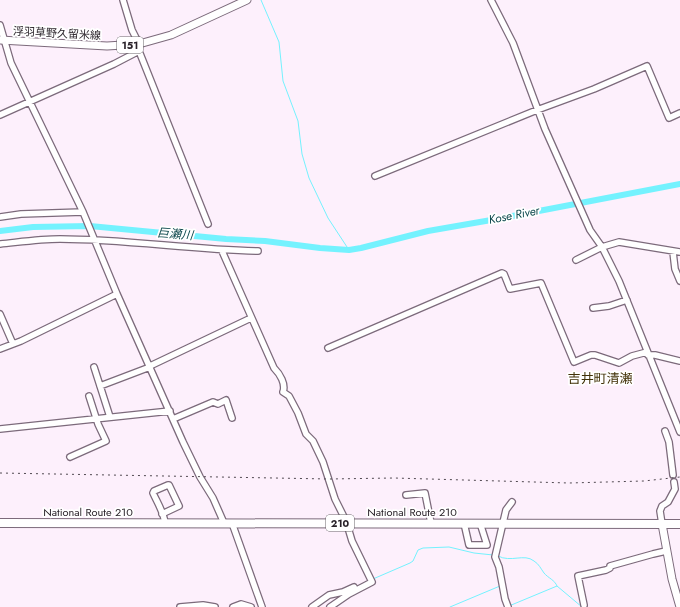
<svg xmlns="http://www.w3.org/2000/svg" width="680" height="607" font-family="Jost,'Noto Sans JP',sans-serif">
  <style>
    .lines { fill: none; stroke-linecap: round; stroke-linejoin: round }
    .stream { stroke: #74f2fe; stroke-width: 1 }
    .river { stroke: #74f2fe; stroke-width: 6 }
    .minor-casing { stroke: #7c6a7b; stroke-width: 8 }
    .major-casing { stroke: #7c6a7b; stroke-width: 9 }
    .highway-casing { stroke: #7c6a7b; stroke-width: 10 }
    .minor { stroke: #fff; stroke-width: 5.5 }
    .major { stroke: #fff; stroke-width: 7 }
    .highway { stroke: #fff; stroke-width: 8 }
    .rail { stroke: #514951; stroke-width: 1; stroke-dasharray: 2 4; stroke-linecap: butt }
    .labels { text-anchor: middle; stroke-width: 3.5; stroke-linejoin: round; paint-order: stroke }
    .shield { fill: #fff; stroke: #686468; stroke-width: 1 }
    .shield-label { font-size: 10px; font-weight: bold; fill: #282128 }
    .street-label { font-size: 11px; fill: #282128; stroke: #fff }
    .water-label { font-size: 12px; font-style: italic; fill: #0c474c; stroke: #fff }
    .quarter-label { font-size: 13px; fill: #423108; stroke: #fff }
  </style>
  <rect width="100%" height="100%" fill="#fdf0fc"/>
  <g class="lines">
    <path class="stream" d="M261,0L279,42L283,81L298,121L302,154L309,178L328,218L349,250
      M498,556C511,563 524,553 534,561C539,564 541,569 544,573C548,578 555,580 557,586
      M373,579L410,563L413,561L418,550L423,548L449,547L474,553L493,555
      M509,606L557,586L582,607
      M450,607L500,586"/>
    <path class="river" d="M0,231L33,227L90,226L226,239L265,241L320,248L349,250L361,248L428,231L497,219L680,184"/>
    <defs>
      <path id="minor" d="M491,0L513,43L545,129L590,230L602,247L619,281L680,432
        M0,25L11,63L83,212L117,294L183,442L200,477L213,498L224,523
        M139,51L208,224
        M0,115L114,64L139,51V44L132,30L123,0
        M375,176L537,110L594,89L647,66L669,118L680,113
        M0,217L21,214L83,212
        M0,244C20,242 40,239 60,239C126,239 192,250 258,251
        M222,251L274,368C280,374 286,384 283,392L289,396L298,413L306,434L313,441L323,462L335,499L346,521L352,541L372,582L349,594L330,607
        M673,252L675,269L680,281
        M576,260L602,247L619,242L680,252
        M593,308L609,306L627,300
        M0,314L13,344
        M328,348L502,273L504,274L510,289L541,283L574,362L591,355H595L619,363L632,356L647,352
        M0,349L21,341L117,294
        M648,355H655L680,361
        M150,366L251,318
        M94,367L110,417
        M100,386L150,367
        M173,419L213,402L218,404L226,400L232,418
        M0,429L170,411
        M665,431L669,442L673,475
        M70,457L106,441L98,424L89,396
        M406,495L425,493L431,523
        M162,514L179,506L169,485H168L154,491L153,493C157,502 164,513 165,523
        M232,523L262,607
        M464,523L469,545H487L480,523
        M662,524L660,511L662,506L668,502L675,489L674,482
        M584,605L578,576L606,570L610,568V566L653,554L666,551
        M180,607L203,605L215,607
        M233,607L241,604L251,607
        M312,607L329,595L343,592L354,587
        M508,607L505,599L499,567L495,557L506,510L512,502"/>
      <path id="major" d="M0,40L107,46L139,44L171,35L247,0
        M662,524L672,579L680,607"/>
      <path id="highway" d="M0,523L680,524"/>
    </defs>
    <use href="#minor" class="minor-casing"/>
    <use href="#major" class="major-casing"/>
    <use href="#highway" class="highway-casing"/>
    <use href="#minor" class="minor"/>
    <use href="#major" class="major"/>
    <use href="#highway" class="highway"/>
    <path class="rail" d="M0,473L329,479L394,478L569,483L644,481L680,477"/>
  </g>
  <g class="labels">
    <g class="shield">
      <rect x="117" y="37" width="26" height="16" rx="3"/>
      <rect x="326" y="515" width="28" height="16" rx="3"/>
    </g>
    <g class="shield-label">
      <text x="130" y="49">151</text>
      <text x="340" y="527">210</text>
    </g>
    <g class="street-label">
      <text transform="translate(57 33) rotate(3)" y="4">浮羽草野久留米線</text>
      <text x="88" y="516">National Route 210</text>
      <text x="412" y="516">National Route 210</text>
    </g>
    <g class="water-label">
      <text transform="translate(514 215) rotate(-11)" y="4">Kose River</text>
      <text transform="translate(175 234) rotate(5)" y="4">巨瀬川</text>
    </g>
    <g class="quarter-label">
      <text x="600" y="383">吉井町清瀬</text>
    </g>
  </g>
</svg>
